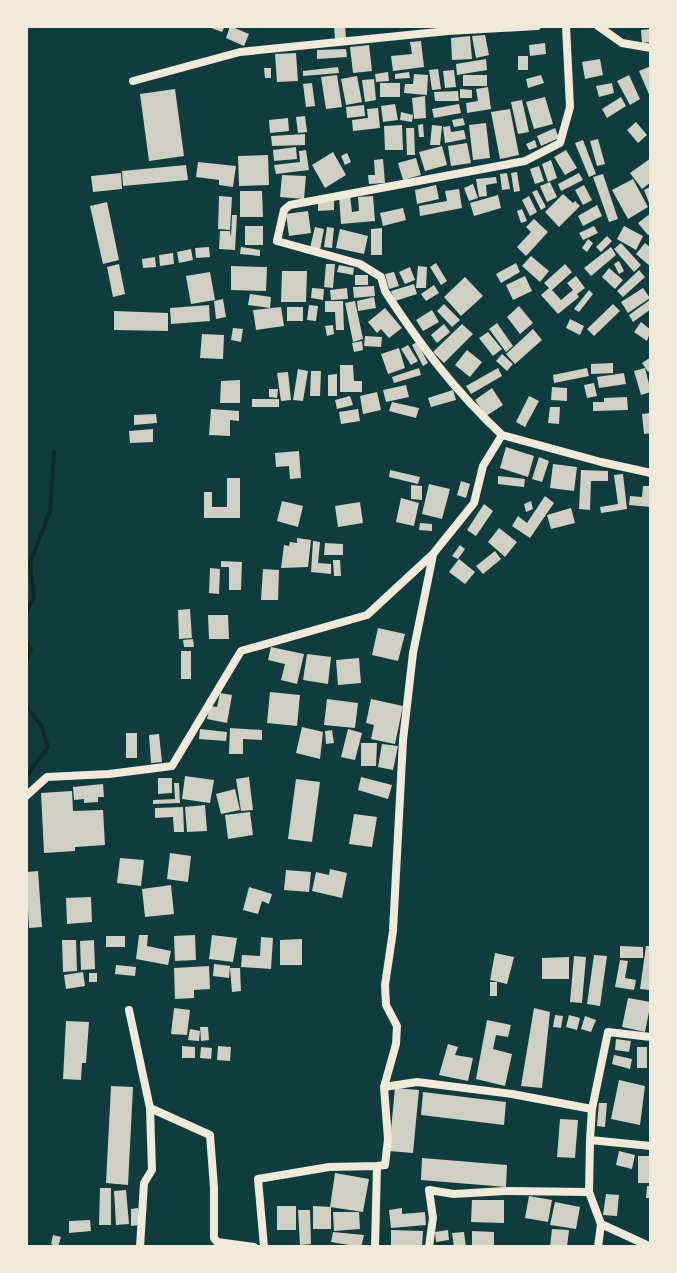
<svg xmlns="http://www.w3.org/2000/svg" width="677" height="1273" font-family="Roboto,sans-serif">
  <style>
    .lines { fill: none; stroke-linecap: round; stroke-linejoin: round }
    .stream { stroke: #0a2a2b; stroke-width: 4 }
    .building { fill: #cfcfc3 }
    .minor { stroke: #f1e9da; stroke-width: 8 }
  </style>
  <rect width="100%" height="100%" fill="#0f3d3e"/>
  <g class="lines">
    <path class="stream" d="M26,612L34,598L30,563L50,511L54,452
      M26,642L31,648L26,662
      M26,706L41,725L48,747L26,777"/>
  </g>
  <path class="building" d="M206,26H225L222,32Z
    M230,26L249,34L244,46L226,38Z
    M334,26H345L346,38L335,39Z
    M651,29V42L642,43L641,30Z
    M485,35L489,55L476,58L472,36Z
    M470,36L472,59L452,60L451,38Z
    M421,41L424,67L393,71L391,56L412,54L410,42Z
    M545,43L546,54L530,56L529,45Z
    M369,45L372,71L353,73L350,47Z
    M346,49L347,57L317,59V50Z
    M296,53L298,81L277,82L275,54Z
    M518,56H528V70H518Z
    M486,59L487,70L457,75L456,64Z
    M600,59L603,75L585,79L582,62Z
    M651,66V99L639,71Z
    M338,67L339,73L303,76V71Z
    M264,68H271V78H265Z
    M438,69L441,89L432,90L429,70Z
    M454,70L456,87L445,88L443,71Z
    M388,72L389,81L376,82L375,74Z
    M409,72L410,78L395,79V74Z
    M414,74L428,75L427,95L404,93L405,84H413Z
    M337,75L342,107L326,109L321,77Z
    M463,75H487V86H463Z
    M541,75L544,83L528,88L526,79Z
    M629,75L640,99L630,105L617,81Z
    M357,76L362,102L346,105L341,79Z
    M374,79L376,100L365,102L362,80Z
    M312,83L315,106L306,107L303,84Z
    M380,83H400V97H380Z
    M612,83L614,93L599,97L596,86Z
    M488,87L491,109L467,113L466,103L478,101L476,89Z
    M175,89L184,156L149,161L140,94Z
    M460,89L472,90V98H460Z
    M458,91L459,101H435L434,92Z
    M425,96L426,118L414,119L412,98Z
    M545,97L553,124L534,129L526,102Z
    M621,97L626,106L607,118L602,109Z
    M522,100L529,132L518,134L511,102Z
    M395,104L398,120L383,122L381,106Z
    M459,104L461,113L434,118L432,109Z
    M364,105L365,116L347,118L346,107Z
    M378,108L380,128L353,131L352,120L368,118L367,109Z
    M510,109L519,155L500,159L491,112Z
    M401,112L413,115L412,122L400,120Z
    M305,116L307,132L298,133L296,117Z
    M288,118L289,131L270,133L269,120Z
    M463,118L465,125L454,127L452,120Z
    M636,122L647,135L638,143L627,130Z
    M486,123L490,158L473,160L469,125Z
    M423,124L424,137H419L418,125Z
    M402,125L403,150H385L384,126Z
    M432,125L442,126L440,145H430Z
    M450,126L451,132L464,130L466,139L445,143L443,127Z
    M406,128H414L415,155H407Z
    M555,128L559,138L541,146L537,136Z
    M305,134V145L272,146L271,136Z
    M598,139L605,164L597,166L590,141Z
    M535,140L537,147L529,150L526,144Z
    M583,140L596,174L589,177L575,143Z
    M467,143L471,163L451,166L448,146Z
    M442,146L447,165L425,171L419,152Z
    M296,147L297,159L274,161L273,150Z
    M306,150L309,170L276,174L274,165L300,162L299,151Z
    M566,150L577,168L565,175L554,157Z
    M333,152L346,175L325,188L312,165Z
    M347,153L351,162L345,165L341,156Z
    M268,155L269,185L239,186L238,156Z
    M416,158L421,175L403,180L398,163Z
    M651,158V182L642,189L630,173Z
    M383,159L385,183L369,184L368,175H375L374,160Z
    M551,160L557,178L548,182L542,164Z
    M198,162L236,166L233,187L219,185V180L196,177Z
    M186,165L188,180L123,186L122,171Z
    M539,166L544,181L535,184L530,169Z
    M517,172L520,191L514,192L511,173Z
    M121,173L122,189L93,192L91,176Z
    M507,173L510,189L502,190L500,174Z
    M579,173L583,180L561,191L558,184Z
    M603,174L618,219L609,222L593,177Z
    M282,175L306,176L304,199L280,197Z
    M496,177L497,183L486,185L487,196L479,197L476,179Z
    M633,179L648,207L628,219L612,190Z
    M550,182L557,197L547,202L540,186Z
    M473,184L478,198L469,201L464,188Z
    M436,185L439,199L417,204L415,190Z
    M584,185L592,200L583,205L575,190Z
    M650,187L651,190V208L644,190Z
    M459,189L462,208L420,216L419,206L447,201L445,191Z
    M537,190L546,207L541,210L532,192Z
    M240,191H262L263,217H240Z
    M563,194L573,203L575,201L580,206L559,227L545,212Z
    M350,195L352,212L359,211L358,197L373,196L375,221L341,224L339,196Z
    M498,195L501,208L474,216L470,203Z
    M219,196L232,197L230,230L218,229Z
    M529,196L537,212L530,216L522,200Z
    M334,201V210L318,211V202Z
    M107,202L119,260L103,264L90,206Z
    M597,205L602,216L583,226L578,216Z
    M403,208L406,220L383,226L380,213Z
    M522,209L527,221L521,223L517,211Z
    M308,211L311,233L289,236L286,214Z
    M651,213V233L648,235L638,223Z
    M232,215H237L235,250L219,249L220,231H230L231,237Z
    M534,219L548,232L526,256L517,247L531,232L526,227Z
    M245,226H263V245H245Z
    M594,226L598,233L583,240L579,233Z
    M624,226L643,236L636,250L617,239Z
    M315,227L324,229L320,250L310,248Z
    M327,227L334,228L332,248L324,247Z
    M382,228V255H371V229Z
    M340,229L368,236L364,254L336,248Z
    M607,236L612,241L601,252L596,247Z
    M588,239L593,243L587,252L582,248Z
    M621,243L641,265L634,272L614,249Z
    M645,243L651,248V267L636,254Z
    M209,247L210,257L196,258L195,248Z
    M241,247L260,250V256L240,254Z
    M611,247L616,255L591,276L584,268Z
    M191,249L193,260L179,263L177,252Z
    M173,253L174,264L160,266L159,255Z
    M531,256L549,271L540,282L522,266Z
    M155,257L156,267L143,268L142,259Z
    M619,261L624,271L619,274L614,264Z
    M436,263L447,281L441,285L430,267Z
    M516,263L520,272L501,283L496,274Z
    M119,264L125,294L113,297L107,267Z
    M326,264H335L333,288L324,287Z
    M565,264L572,272L552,290L561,300L573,290L567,283L576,276L585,288L577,294L579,297L558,314L541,295L549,288L544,283Z
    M339,265L354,268L353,275L337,272Z
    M231,266L267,267L266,291L231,290Z
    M418,266L427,267L426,288H416Z
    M410,267L415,280L405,284L399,272Z
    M609,268L623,280L615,289L602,277Z
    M639,270L645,277L623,297L617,291Z
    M282,271H307L306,302H281Z
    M210,272L215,300L191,304L186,276Z
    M394,272L399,286L389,289L385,274Z
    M355,275H368V285H355Z
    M525,276L532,291L513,300L506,285Z
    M465,277L483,296L461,316L444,297Z
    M414,284L417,294L395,301L391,291Z
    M434,285L439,293L426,301L421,294Z
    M374,286L375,296L354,298L353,287Z
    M312,288L324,289L323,300L311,298Z
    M347,288L348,299L331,300L330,290Z
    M643,288L650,298L628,313L621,302Z
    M589,290L593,294L579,312L574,309Z
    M250,294L271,297L270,308L248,305Z
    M374,297L376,308L358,311L357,301Z
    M223,299L226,317L216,319L214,301Z
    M651,299V309L633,322L629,315Z
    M325,301H343L344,330H336L335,312H325Z
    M355,301L363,339L353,342L345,303Z
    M444,304L460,320L452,327L437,311Z
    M613,304L620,311L594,336L587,329Z
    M209,305L210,321L171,324L170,308Z
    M309,305L318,306L316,321L307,320Z
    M519,306L533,323L520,334L507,317Z
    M281,307L284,326L256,330L253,310Z
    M287,307H303V321H287Z
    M385,308L402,328L389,338L381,329L377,333L368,322Z
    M432,310L439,322L423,331L416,320Z
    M114,311L168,313V331L114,330Z
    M570,319L584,326L580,335L566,328Z
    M641,322L651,330L647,341L634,332Z
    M497,323L513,346L506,352L489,329Z
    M444,324L450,332L437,343L431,335Z
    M462,324L473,334L444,363L433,352Z
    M333,325L334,334L327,336L325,326Z
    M233,328L243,329L241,342L231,340Z
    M533,329L542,340L515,364L506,354Z
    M488,332L502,349L493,356L479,338Z
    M202,334L224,335L223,359L200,358Z
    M365,336L382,337L381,347L364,346Z
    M362,341L363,350L354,352L352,343Z
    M417,342L428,363L423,366L412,345Z
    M408,345L418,361L411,365L401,349Z
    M399,348L405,368L388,374L381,354Z
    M467,350L482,362L470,377L455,365Z
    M502,354L513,364L507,371L496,361Z
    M651,357V370L648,372L642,363Z
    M613,363V373L591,374V364Z
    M340,365H353L354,381H362V392H340Z
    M419,368L421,375L394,383L392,377Z
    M498,368L502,376L471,394L466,386Z
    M587,368L589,376L554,383L553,375Z
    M645,368L651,392L641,395L634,371Z
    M298,369L308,371L303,401L293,400Z
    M311,371H321L320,396H310Z
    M288,372L291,400L281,401L277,373Z
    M624,373L626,384L599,388L597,377Z
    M337,374V396H328V375Z
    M240,380V403H220L221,381Z
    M594,383L597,396L587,398L584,385Z
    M406,385L409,397L386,402L383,390Z
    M552,387L567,388V401L551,400Z
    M492,388L503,405L486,416L475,400Z
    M269,389H278L277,398L269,397Z
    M453,390L456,400L431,407L428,398Z
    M377,392L381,410L363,414L360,396Z
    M350,396L353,405L337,409L335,400Z
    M529,396L539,401L525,427L516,422Z
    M627,397L628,410L593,411V402H604V398Z
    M252,399H279V407H252Z
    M392,402L419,408L416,418L389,411Z
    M550,407H560L559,424L548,423Z
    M211,409L239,411V421L230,420V436L209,435Z
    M358,409L360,421L341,424L339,412Z
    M650,413L651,433L644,434L642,414Z
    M156,414L157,423L134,425V415Z
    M153,429V442L130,443L129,431Z
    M506,447L534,456L528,477L500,468Z
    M299,451L301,478L290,479L289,466L276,467L275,453Z
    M539,457L549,461L542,482L532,479Z
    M553,464L577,467L574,491L550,488Z
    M390,470L420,477L418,484L389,477Z
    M581,470L608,471V481H591L590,510L579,509Z
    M623,474L627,509L601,513L600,507L618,504L614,475Z
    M498,476L525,479L524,487L498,484Z
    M227,478H240V518H204V492H212V507H227Z
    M461,481L470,484L466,498L457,495Z
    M429,484L450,489L442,519L422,514Z
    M411,485L422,486V500L411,499Z
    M643,486H651V507L629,505L630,496L642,497Z
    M545,496L554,503L530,538L512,526L518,516L527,523Z
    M401,498L419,503L414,526L396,522Z
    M282,501L303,506L298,527L277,521Z
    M531,501L533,509L526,512L524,504Z
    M360,502L363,523L338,527L335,506Z
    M484,504L493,511L476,536L467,530Z
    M571,508L575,523L551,529L547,515Z
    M420,523L432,524V531L419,530Z
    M499,528L517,542L505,557L488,542Z
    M297,538L311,540L308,567L281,568L284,545L289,546L290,542L297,543Z
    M313,541L320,542L318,563L331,564V574L311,572Z
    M325,543L343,544V555H324Z
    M460,545L465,549L458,559L452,556Z
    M495,551L501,559L483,574L476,566Z
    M459,559L475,572L465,584L449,572Z
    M333,560H340L341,576H334Z
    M221,561L242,562L241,590H229V567H221Z
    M210,568L220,569L219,594L209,593Z
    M263,569L279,570L278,600H261Z
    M190,609L192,638L179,639L178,610Z
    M208,615H228L229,639H209Z
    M378,628L405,634L398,661L372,655Z
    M193,639L194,647H184L183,640Z
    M271,647L304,654L297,684L281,680L285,664L268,660Z
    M181,651H191V679H181Z
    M307,654L331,657L328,684L303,680Z
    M359,658L361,683L338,685L336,660Z
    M270,692L300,695L297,726L267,723Z
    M220,693L232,695L227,723L207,719L210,706L217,707Z
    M327,699L358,703L355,728L324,725Z
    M371,699L403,706L395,744L371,739L374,725L366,723Z
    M302,727L323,732L320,759L296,753Z
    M230,728L262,730V740L243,739V754H229Z
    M200,729L227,732L226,741L199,739Z
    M348,729L362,733L355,760L341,757Z
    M332,730L334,743L326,744L325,731Z
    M126,733H137V758H126Z
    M159,734L162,762L151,763L149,735Z
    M361,743H377L376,766H361Z
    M382,744L398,746L393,770L378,767Z
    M185,776L214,780L210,803L182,799Z
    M249,777L253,810L241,811L236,779Z
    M361,777L392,785L388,799L358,790Z
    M158,778H172V793L158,794Z
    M296,779L320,782L312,842L288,839Z
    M174,783H179L180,803L153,804V800L175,799Z
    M103,784L104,797H98V802L84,803V799L74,800L73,787Z
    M235,789L240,810L221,814L216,794Z
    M72,791L73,811L103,810L105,845L75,847V851L44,853L41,793Z
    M205,805L207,831L187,832L185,807Z
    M183,807L184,832H174L173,817L155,818V808Z
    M250,812L253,835L228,839L225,815Z
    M354,814L377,817L372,847L349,844Z
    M170,853L191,856L188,882L167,879Z
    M120,858L144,860L141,886L117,883Z
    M330,869L347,873L342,898L312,891L316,872L329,875Z
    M286,870L311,872L309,892L284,890Z
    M38,871L42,927L29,928L26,872Z
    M171,885L174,914L145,917L142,889Z
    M249,887L272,894L269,904L262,901L258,914L243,910Z
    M91,897L92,922L67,924L66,898Z
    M139,935H148L147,946L171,951L168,965L136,959Z
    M195,935L196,960L175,961L174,936Z
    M212,935L237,938L233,962L209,959Z
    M106,936H125V947H106Z
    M261,937L273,938L271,969L241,967L242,955L260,956Z
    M302,939V965H280V940Z
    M62,940H76L77,971L63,972Z
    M94,940L95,969L81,970L80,941Z
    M620,946L643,947V958H620Z
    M646,946H651L650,990L640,989Z
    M495,953L514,957L507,984L490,980Z
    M594,955L607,956L600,1006L587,1004Z
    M574,956L586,957L582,1003L570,1002Z
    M569,957V979H542V958Z
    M620,960L628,961L625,978L636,980L634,990L615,987Z
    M214,964L230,966L229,978L213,976Z
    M116,965L136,967L135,976L115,974Z
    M209,966L210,989L194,990V998L175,999L174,968Z
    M230,968H240L241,991L232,992Z
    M83,972L85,986L66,989L64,975Z
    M89,973H97V982H89Z
    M490,982H497V996H490Z
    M628,998L651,1002L645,1032L622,1027Z
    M174,1008L190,1010L187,1035L171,1034Z
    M534,1008L550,1012L542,1088L521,1086Z
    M555,1015L563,1016L561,1028L553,1027Z
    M569,1015L580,1018L577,1030L566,1027Z
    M585,1016L596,1020L591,1032L581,1029Z
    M487,1020L511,1025L508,1037L496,1035L493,1049L512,1054L505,1086L476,1079Z
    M66,1021L89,1022L86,1063H82L81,1080L63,1079Z
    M200,1027H208L209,1040L201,1041Z
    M190,1029L200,1031L199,1041L188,1040Z
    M616,1039L631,1041L629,1052L615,1050Z
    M448,1044L458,1047L455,1055L473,1058L468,1081L439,1075Z
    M182,1046L195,1047V1058H182Z
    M218,1046L231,1047L230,1061L217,1060Z
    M201,1047L212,1048L211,1059L200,1058Z
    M637,1047H647V1068H637Z
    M614,1055L632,1059L630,1069L612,1064Z
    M619,1080L645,1086L640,1125L611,1119Z
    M111,1086L133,1087L128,1185L106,1183Z
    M395,1088L419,1090L413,1153L389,1151Z
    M423,1092L506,1102L504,1125L421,1115Z
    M599,1103H607L605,1127L597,1126Z
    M560,1119L578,1120L575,1158L557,1157Z
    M619,1151L635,1155L632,1169L616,1165Z
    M638,1156H651V1183H638Z
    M422,1158L507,1165L506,1187L421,1180Z
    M335,1173L369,1179L363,1212L330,1207Z
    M647,1186H651V1198H646Z
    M100,1188H111V1225H99Z
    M126,1190L129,1224L116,1225L114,1191Z
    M606,1194L619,1195L617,1216L603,1215Z
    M529,1196L552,1200L548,1222L525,1218Z
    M472,1200H504V1223L471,1222Z
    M555,1202L580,1207L576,1229L550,1225Z
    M277,1206H296V1230H277Z
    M313,1206L331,1207V1229H313Z
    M138,1208L139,1225L131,1226V1209Z
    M402,1208V1214L425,1212L426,1225L391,1228L389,1210Z
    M298,1210H310L311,1244L300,1245Z
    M333,1212H359L360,1229L334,1231Z
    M90,1220L91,1231L69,1233V1221Z
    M552,1229L569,1230L567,1247H550Z
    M391,1230L423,1231L422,1247H391Z
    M448,1230L449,1240L436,1242L435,1232Z
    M472,1231L494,1232V1247H472Z
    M333,1232L364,1235L361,1247L331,1242Z
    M464,1232L466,1247H454L452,1233Z
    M53,1235L61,1237L58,1247L51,1244Z"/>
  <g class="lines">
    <path class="minor" d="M598,26L622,43L651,48
      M133,81L240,52L448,31L537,26
      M502,435C454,390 421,346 385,291L381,277L360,264L277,241L284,210L290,205L525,161L560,143L570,107L566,26
      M26,796L47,777L109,774L172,766L241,651L367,615L433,554L474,503L483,466L502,435L601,462L651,473
      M129,1010L150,1108L152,1170L144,1183L140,1247
      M384,1087L417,1082L512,1094L592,1109
      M150,1108L210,1135L214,1188V1238L217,1242L254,1247
      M590,1140L592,1109L608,1032L651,1037
      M601,1224L651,1247
      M264,1247L258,1179L329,1167L377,1166
      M375,1247L377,1166L385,1165L388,1139L384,1087L396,1044L397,1026L386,1005L385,985L393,931L403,740L413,653L433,555
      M429,1247L433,1218L429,1190L454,1194L505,1191L589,1192
      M598,1247L601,1224L589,1192L590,1140L651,1146"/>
  </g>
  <rect width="677" height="1273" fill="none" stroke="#f1e9da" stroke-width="56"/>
</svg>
